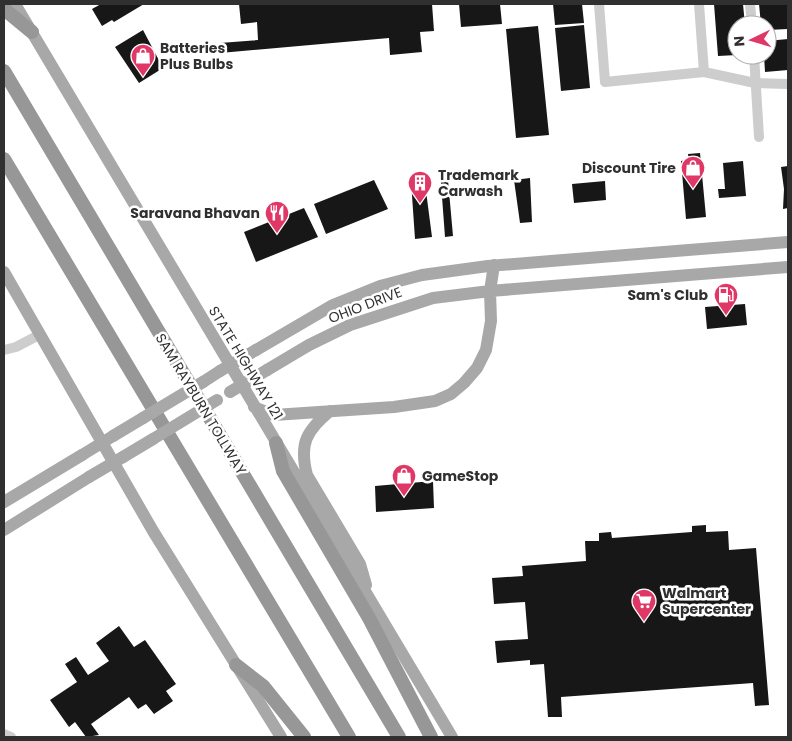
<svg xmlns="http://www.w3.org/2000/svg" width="792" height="741" font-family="Poppins,sans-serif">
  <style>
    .building { fill: #171717 }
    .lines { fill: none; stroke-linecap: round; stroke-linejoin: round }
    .minor { stroke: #cdcdcd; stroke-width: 10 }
    .major { stroke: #a8a8a8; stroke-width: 12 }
    .highway { stroke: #979797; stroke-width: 14 }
    .major-bridge { stroke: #a8a8a8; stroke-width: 12 }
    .labels { text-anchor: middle; stroke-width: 5; stroke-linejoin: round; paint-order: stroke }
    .poi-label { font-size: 14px; font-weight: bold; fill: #303030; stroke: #fff; text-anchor: start }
    .street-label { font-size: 14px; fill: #303030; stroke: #fff }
  </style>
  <rect width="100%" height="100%" fill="#fff"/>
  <path class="building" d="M101,4H144L114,22L112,20L102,26L92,9Z
    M239,4H432L434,31L420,32L422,52L390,55L389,38L220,53V43L258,40L257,22L241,24Z
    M459,4H500L502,24L461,27Z
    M553,4H582L584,23L555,25Z
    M714,4H743L745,25H737V55L718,56Z
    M759,4H788V29L767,30V25H761Z
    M584,25L590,88L561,91L555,28Z
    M538,26L549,135L516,138L506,29Z
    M143,30L163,68L139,83L115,47Z
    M788,39V70L765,72L764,55H767V41Z
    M700,153L706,217L686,219L681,161L689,160L688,154Z
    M743,161L746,196L719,198L718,189H725L723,163Z
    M788,166V208L783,209L784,189L781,167Z
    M447,169L453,236L445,237L440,170Z
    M530,178L532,222L520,223L514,180Z
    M374,180L388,209L326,234L314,204Z
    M411,181H415L416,192L426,191L432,237L415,239Z
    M605,181L606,200L574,203L572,184Z
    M304,208L318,237L256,262L244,232Z
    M745,304L747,325L707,329L705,307Z
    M433,481L434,508L376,512L375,486Z
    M706,525V532L728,531L729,550L756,548L769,705L755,706L753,683L561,697L562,717H548L544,664L530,665V660L497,663L495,641L528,639L525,602L494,604L492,578L523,576L522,566L586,561L585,541H599V533L611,532L612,538L692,532V526Z
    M119,626L134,647L145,640L176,684L166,691L173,701L154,714L146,704L138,709L129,697L91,724L99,735L86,737L75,722L69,727L50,700L77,682L65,664L76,657L88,675L109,661L96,643Z"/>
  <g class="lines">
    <path class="minor" d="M599,4L605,82L704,72L755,83L788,84
      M699,4L704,72
      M750,4L752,25
      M754,55L759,137
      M4,350L16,347L39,335
      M4,734L11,737"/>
    <path class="major" d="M15,4L452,737
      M4,272L153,531L281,737
      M256,350L333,305L380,286L422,275L488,266L788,242
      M267,370L309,345L350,325L433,298L490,291L788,267
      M203,382L220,371
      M254,407L274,415L394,407L435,401L451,394L464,383L477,368L486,350L491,321L490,291L494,265
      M330,411C306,431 299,444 307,475L360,564L366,585
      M113,436L143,418
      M123,457L153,439
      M4,502L82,455
      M4,530L89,477"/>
    <path class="highway" d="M4,9L32,32
      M4,71L399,737
      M4,159L349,737
      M276,443L283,471L369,618L431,737
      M236,665L263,686L304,737"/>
    <path class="major-bridge" d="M220,371L256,350
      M230,392L267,370
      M143,418L203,382
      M153,439L217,400
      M82,455L113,436
      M89,477L123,457"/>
  </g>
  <defs>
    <symbol id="shop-pin" viewBox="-11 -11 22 30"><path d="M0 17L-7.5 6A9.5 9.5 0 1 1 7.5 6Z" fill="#e03866" stroke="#fff"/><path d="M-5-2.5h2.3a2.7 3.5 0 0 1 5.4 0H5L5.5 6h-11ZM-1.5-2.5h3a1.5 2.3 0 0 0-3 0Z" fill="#fff"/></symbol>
    <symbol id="building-pin" viewBox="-11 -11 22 30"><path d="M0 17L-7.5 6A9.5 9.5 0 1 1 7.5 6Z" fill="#e03866" stroke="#fff"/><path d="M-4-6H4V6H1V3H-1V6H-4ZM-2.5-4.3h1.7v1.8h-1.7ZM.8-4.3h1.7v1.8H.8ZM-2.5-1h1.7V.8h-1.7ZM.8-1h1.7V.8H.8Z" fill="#fff"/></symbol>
    <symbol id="restaurant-pin" viewBox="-11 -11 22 30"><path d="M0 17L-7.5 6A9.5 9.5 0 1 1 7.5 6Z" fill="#e03866" stroke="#fff"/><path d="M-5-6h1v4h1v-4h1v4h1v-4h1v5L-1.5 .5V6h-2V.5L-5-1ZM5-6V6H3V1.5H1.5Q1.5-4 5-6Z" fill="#fff"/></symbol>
    <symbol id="fuel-pin" viewBox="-11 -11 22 30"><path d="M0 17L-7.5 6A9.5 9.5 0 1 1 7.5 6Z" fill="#e03866" stroke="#fff"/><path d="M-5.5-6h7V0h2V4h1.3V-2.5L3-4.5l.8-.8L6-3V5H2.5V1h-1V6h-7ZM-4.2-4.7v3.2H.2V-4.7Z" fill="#fff"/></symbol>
    <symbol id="supermarket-pin" viewBox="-11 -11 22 30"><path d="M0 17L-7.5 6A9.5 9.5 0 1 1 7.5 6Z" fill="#e03866" stroke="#fff"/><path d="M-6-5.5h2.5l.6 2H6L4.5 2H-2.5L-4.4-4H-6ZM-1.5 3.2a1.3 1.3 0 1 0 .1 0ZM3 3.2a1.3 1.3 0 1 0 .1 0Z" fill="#fff"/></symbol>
  </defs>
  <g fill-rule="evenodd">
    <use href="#shop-pin" x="129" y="42" width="28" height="38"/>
    <use href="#shop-pin" x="679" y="154" width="28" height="38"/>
    <use href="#building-pin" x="406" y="169" width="28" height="38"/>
    <use href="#restaurant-pin" x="263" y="199" width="28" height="38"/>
    <use href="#fuel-pin" x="712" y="281" width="28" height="38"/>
    <use href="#shop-pin" x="390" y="462" width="28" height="38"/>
    <use href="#supermarket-pin" x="630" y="587" width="28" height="38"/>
  </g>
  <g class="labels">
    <g class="poi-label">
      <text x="160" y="53">Batteries<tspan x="160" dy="16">Plus Bulbs</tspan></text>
      <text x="676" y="173" text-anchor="end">Discount Tire</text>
      <text x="438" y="180">Trademark<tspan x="438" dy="16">Carwash</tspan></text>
      <text x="260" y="218" text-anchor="end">Saravana Bhavan</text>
      <text x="708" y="300" text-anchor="end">Sam's Club</text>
      <text x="422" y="481">GameStop</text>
      <text x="662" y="598">Walmart<tspan x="662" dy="16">Supercenter</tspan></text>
    </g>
    <g class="street-label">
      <text transform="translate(365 305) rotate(-21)" y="5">OHIO DRIVE</text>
      <text transform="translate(246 363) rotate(59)" y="5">STATE HIGHWAY 121</text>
      <text transform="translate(201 404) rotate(59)" y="5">SAM RAYBURN TOLLWAY</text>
    </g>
  </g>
  <rect width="792" height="741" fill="none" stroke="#303030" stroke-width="10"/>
  <g transform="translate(752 40) rotate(265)"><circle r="24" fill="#ffffff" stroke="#acacac"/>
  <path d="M0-4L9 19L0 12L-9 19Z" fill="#e03866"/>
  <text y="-8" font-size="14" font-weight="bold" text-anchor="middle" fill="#303030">N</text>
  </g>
</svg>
